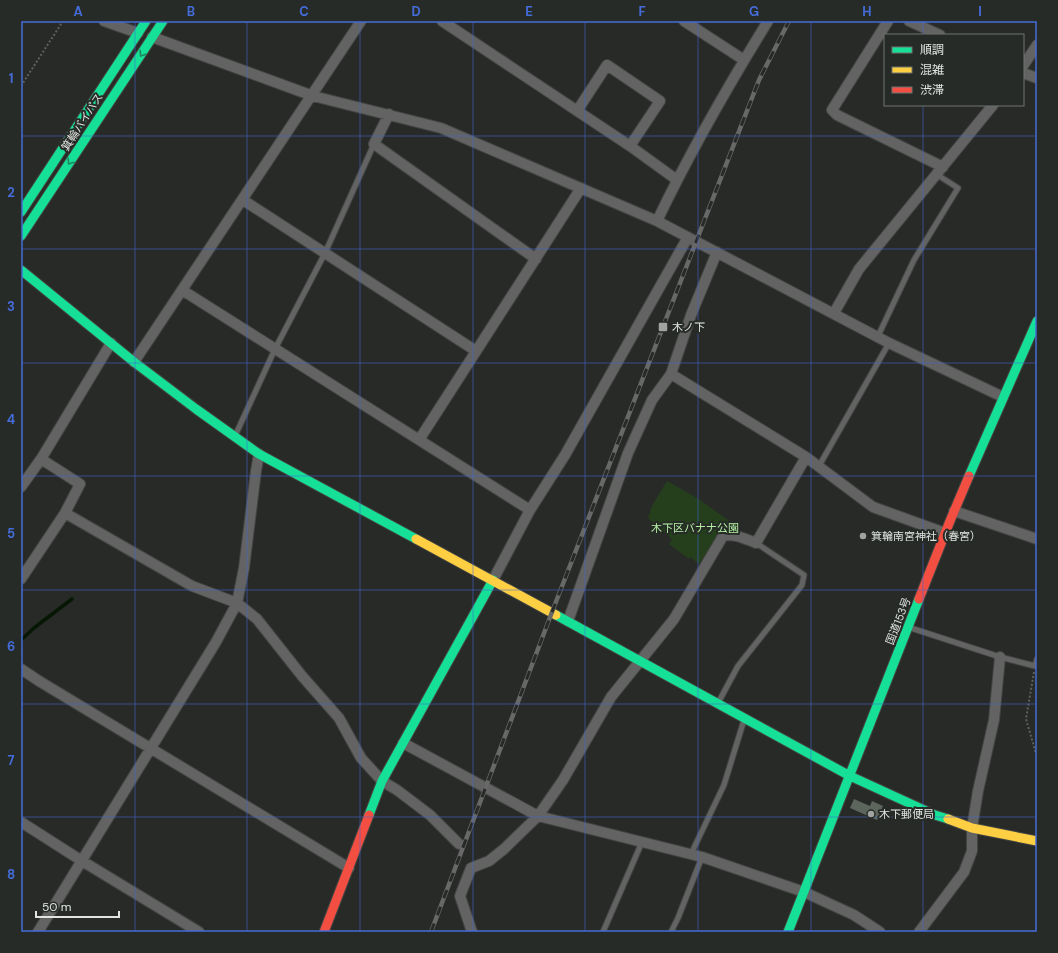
<svg xmlns="http://www.w3.org/2000/svg" width="1058" height="953" font-family="'DM Sans','Noto Sans JP',sans-serif">
  <style>
    .green { fill: #253f1d }
    .lines { fill: none; stroke-linecap: round; stroke-linejoin: round }
    .stream { stroke: #061804; stroke-width: 3.5 }
    .building { fill: #5d665c }
    .lane-casing { stroke: #434543; stroke-width: 7 }
    .street-casing { stroke: #434543; stroke-width: 12 }
    .fast-casing { stroke: #434543; stroke-width: 11 }
    .slow-casing { stroke: #434543; stroke-width: 11 }
    .jam-casing { stroke: #434543; stroke-width: 11 }
    .path { stroke: #5e605e; stroke-width: 2; stroke-dasharray: 2 2; stroke-linecap: butt }
    .lane { stroke: #626362; stroke-width: 5 }
    .street { stroke: #626362; stroke-width: 10 }
    .fast { stroke: #16e098; stroke-width: 9 }
    .slow { stroke: #ffcf43; stroke-width: 9 }
    .jam { stroke: #f24e42; stroke-width: 9 }
    .rail-casing { stroke: #676867; stroke-width: 4.5 }
    .rail { stroke: #272b27; stroke-width: 3; stroke-dasharray: 9; stroke-linecap: butt }
    .oneway { stroke: #1e8660 }
    .grid { fill: none; stroke: #446cda; stroke-width: 1; stroke-opacity: 0.55 }
    .poi-dot { fill: #a0a3a0; stroke: #272b27; stroke-width: 1.5 }
    .labels { text-anchor: middle; stroke-width: 4; stroke-linejoin: round; paint-order: stroke }
    .street-label { font-size: 11px; fill: #e1e4e1; stroke: #272b27 }
    .poi-label { font-size: 11px; fill: #e1e4e1; stroke: #272b27; text-anchor: start }
    .park-label { font-size: 11px; fill: #b3f0a3; stroke: #272b27 }
    .neatline { fill: none; stroke: #446cda; stroke-width: 1.5 }
    .grid-label { font-size: 13px; text-anchor: middle; font-weight: bold; fill: #446cda }
  </style>
  <rect width="100%" height="100%" fill="#282a28"/>
  <path class="green" d="M667,481L697,498L731,522L730,526L745,537L723,532L699,564L690,557L689,559L669,544L672,539L648,518L652,506Z"/>
  <g class="lines">
    <path class="stream" d="M21,640L34,628L72,599"/>
  </g>
  <path class="building" d="M854,799L870,806L872,801L883,806L877,820L850,808Z"/>
  <g class="lines">
    <defs>
      <path id="lane" d="M878,336L914,260L958,188L936,174
        M235,436L275,349L325,253L374,144
        M819,466L889,343
        M911,628L1000,657L1035,666L1037,659
        M718,703L738,666L802,585L804,575L756,543
        M691,854L724,785L744,720
        M603,932L642,842
        M671,932L678,918L702,857"/>
      <path id="street" d="M104,21L138,33
        M442,21L630,146L677,180
        M684,21L744,60
        M888,21L832,110L837,115L943,167
        M909,21L940,35
        M152,37L313,96L441,128L657,221L889,343L1003,397
        M1023,66L1037,45
        M1023,73L1037,78
        M577,111L607,65L660,101L630,146
        M389,114L374,144L536,259
        M243,200L476,351
        M657,221C690,152 728,86 768,21
        M182,290L530,510
        M834,313L859,269L993,105
        M134,362L361,21
        M671,374L806,457L873,507L945,533
        M419,440L581,188
        M41,459L80,484L65,513
        M21,487L41,459L111,343
        M954,511L1037,539
        M21,579L65,513L192,586L237,603L257,619L302,676L339,718L361,758L382,781L397,790L430,815L459,844
        M493,580L530,510L565,455L688,237
        M568,621L628,453L652,400L671,374L691,315L717,252
        M21,669L39,681L349,868
        M403,743L538,816L702,857L804,892L854,915L880,932
        M21,822L82,861L199,932
        M38,932L216,642L237,603L244,568L256,471L259,454
        M472,932L460,896L471,868L489,861L504,849L538,816L563,780L611,697L674,619L723,536C735,533 745,539 756,543L806,457
        M919,932L964,872L972,851V828L978,791L994,720L1000,657"/>
      <path id="fast" d="M21,212L146,21
        M21,236L163,21
        M21,270L134,362L196,409L259,454L416,539
        M969,476L1037,321
        M556,615L850,776L935,815L948,819
        M369,815L382,781L493,580
        M788,932L919,599"/>
      <path id="slow" d="M416,539L556,615
        M948,819L972,828L1037,841"/>
      <path id="jam" d="M919,599L950,521L969,476
        M324,932L369,815"/>
    </defs>
    <use href="#lane" class="lane-casing"/>
    <use href="#street" class="street-casing"/>
    <use href="#fast" class="fast-casing"/>
    <use href="#slow" class="slow-casing"/>
    <use href="#jam" class="jam-casing"/>
    <path class="path" d="M21,86L63,21
      M1034,672L1026,719L1037,757"/>
    <use href="#lane" class="lane"/>
    <use href="#street" class="street"/>
    <use href="#fast" class="fast"/>
    <use href="#slow" class="slow"/>
    <use href="#jam" class="jam"/>
    <defs>
      <path id="rail" d="M431,932L552,612L759,80L789,21"/>
    </defs>
    <use href="#rail" class="rail-casing"/>
    <use href="#rail" class="rail"/>
  </g>
  <defs><path id="oneway-chevron" d="M-2-3.5L2.5 0L-2 3.5" fill="none" stroke-width="1.6" stroke-linecap="round" stroke-linejoin="round"/></defs>
  <g class="oneway">
    <use href="#oneway-chevron" transform="translate(142 54) rotate(123)"/>
    <use href="#oneway-chevron" transform="translate(70 162) rotate(123)"/>
  </g>
  <path class="grid" d="M135,21V932M247,21V932M360,21V932M473,21V932M585,21V932M698,21V932M811,21V932M923,21V35M923,105V932M21,136H1037M21,249H1037M21,363H1037M21,476H1037M21,590H1037M21,704H1037M21,817H1037"/>
  <g class="poi-dot">
    <rect x="658" y="322" width="10" height="10" rx="2"/>
    <circle cx="863" cy="536" r="4"/>
    <circle cx="871" cy="814" r="4"/>
  </g>
  <g class="labels">
    <g class="street-label">
      <text transform="translate(82 122) rotate(-57)" y="4">箕輪バイパス</text>
      <text transform="translate(898 621) rotate(-69)" y="4">国道153号</text>
    </g>
    <g class="poi-label">
      <text x="672" y="331">木ノ下</text>
      <text x="871" y="540">箕輪南宮神社（春宮）</text>
      <text x="879" y="818">木下郵便局</text>
    </g>
    <g class="park-label">
      <text x="695" y="532">木下区バナナ公園</text>
    </g>
  </g>
  <rect width="1058" height="953" fill="none" stroke="#272b27" stroke-width="44"/>
  <rect x="884" y="34" width="140" height="72" fill="#272b27" stroke="#717571"/>
  <rect x="892" y="47" width="20" height="6" fill="#16e098" stroke="#717571"/>
  <text x="920" y="54" font-size="12" fill="#e1e4e1">順調</text>
  <rect x="892" y="67" width="20" height="6" fill="#ffcf43" stroke="#717571"/>
  <text x="920" y="74" font-size="12" fill="#e1e4e1">混雑</text>
  <rect x="892" y="87" width="20" height="6" fill="#f24e42" stroke="#717571"/>
  <text x="920" y="94" font-size="12" fill="#e1e4e1">渋滞</text>
  <path d="M36 911v6h83v-6" fill="none" stroke="#e1e4e1" stroke-width="2"/>
  <text x="42" y="911" font-size="12" fill="#e1e4e1" stroke="#272b27" stroke-width="3" paint-order="stroke">50 m</text>
  <rect x="22" y="22" width="1014" height="909" class="neatline"/>
  <g class="grid-label">
    <text x="78" y="16">A</text>
    <text x="191" y="16">B</text>
    <text x="304" y="16">C</text>
    <text x="416" y="16">D</text>
    <text x="529" y="16">E</text>
    <text x="642" y="16">F</text>
    <text x="754" y="16">G</text>
    <text x="867" y="16">H</text>
    <text x="980" y="16">I</text>
    <text x="11" y="83">1</text>
    <text x="11" y="197">2</text>
    <text x="11" y="311">3</text>
    <text x="11" y="424">4</text>
    <text x="11" y="538">5</text>
    <text x="11" y="651">6</text>
    <text x="11" y="765">7</text>
    <text x="11" y="879">8</text>
  </g>
</svg>
